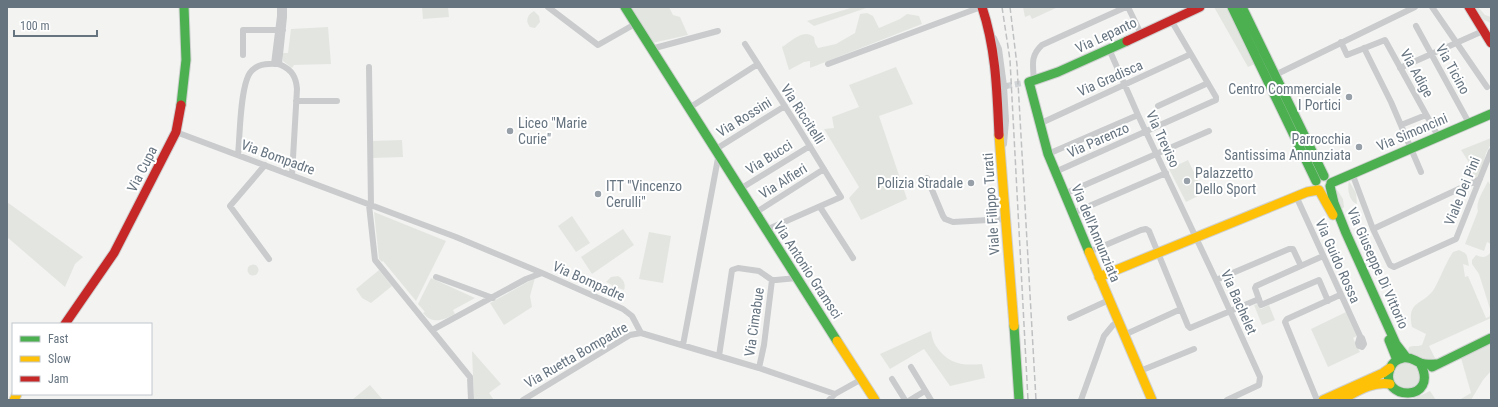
<svg xmlns="http://www.w3.org/2000/svg" width="1498" height="407" font-family="'Roboto Condensed',sans-serif">
  <style>
    .green { fill: #e3e6e0 }
    .lines { fill: none; stroke-linecap: round; stroke-linejoin: round }
    .street-tunnel { stroke: #d0d3d6; stroke-width: 6; stroke-dasharray: 6 3; stroke-linecap: butt }
    .fast-casing { stroke: #cfd0d0; stroke-width: 11 }
    .slow-casing { stroke: #cfd0d0; stroke-width: 11 }
    .jam-casing { stroke: #cfd0d0; stroke-width: 11 }
    .street { stroke: #c9cbcc; stroke-width: 6 }
    .fast { stroke: #4caf50; stroke-width: 9 }
    .slow { stroke: #ffc107; stroke-width: 9 }
    .jam { stroke: #c62828; stroke-width: 9 }
    .rail { stroke: #bfc0c1; stroke-width: 1.5; stroke-dasharray: 6 3; stroke-linecap: butt }
    .poi-dot { fill: #97a0a8; stroke: #fff; stroke-width: 1.5 }
    .labels { text-anchor: middle; stroke-width: 4; stroke-linejoin: round; paint-order: stroke }
    .street-label { font-size: 14px; fill: #667480; stroke: #fff }
    .poi-label { font-size: 14px; fill: #667480; stroke: #fff; text-anchor: end }
  </style>
  <rect width="100%" height="100%" fill="#f3f3f2"/>
  <path class="green" d="M422,7H448L449,17L423,19Z
    M628,7H669L673,15L680,17L688,35L652,43Z
    M854,7H869L814,26L807,21Z
    M1023,7H1058L1032,19L1030,15L1025,17Z
    M1214,7H1226L1229,11L1257,63L1248,67Z
    M1475,7H1478L1485,15L1491,17V23L1484,20Z
    M534,11L539,16L540,22L535,28L530,27C525,21 527,15 534,11Z
    M867,13L873,16L879,28L900,19L907,14L919,16L922,24L810,68V61L804,62L789,70L782,47C792,41 803,28 814,37L815,43L818,48L836,44L855,33L860,14Z
    M328,27L331,64L294,65L292,68L283,61V53H288L291,29Z
    M896,67L913,104L879,116L907,199L861,220L849,198L859,187L824,129L834,128L832,117L859,107L849,85Z
    M1491,138V144L1486,153L1481,175L1476,178L1473,175L1470,164L1461,150Z
    M402,140L403,157L373,158L372,141Z
    M1188,160L1204,193L1186,202L1169,169Z
    M1349,181L1356,193L1357,204C1349,201 1347,189 1349,181Z
    M1488,181L1491,186V244L1487,242L1484,251L1465,244L1478,211C1475,202 1484,190 1488,181Z
    M1334,189L1338,191L1343,199L1344,207L1341,210Z
    M7,202L83,257L75,264L65,287L7,237Z
    M374,212L446,241L416,301L383,261L382,262L379,259Z
    M572,216L590,243L576,252L558,226Z
    M623,229L634,245L592,274L581,257Z
    M649,232L671,236L663,283L639,279Z
    M1459,250L1465,253L1467,256L1469,266L1463,264L1465,277L1468,276L1486,318L1489,317L1491,313V318L1429,346L1435,358C1425,361 1414,359 1408,351L1409,347C1413,345 1417,347 1422,345L1426,334L1412,327C1406,300 1424,305 1434,289C1441,277 1445,264 1453,252Z
    M1491,252V312L1479,274L1472,264V260L1476,255C1483,258 1486,258 1491,252Z
    M247.5 270a5.5 5.5 0 1 1 11 0a5.5 5.5 0 1 1-11 0Z
    M379,270L392,286L371,303L362,298L356,289Z
    M618,276C624,279 626,285 624,290L616,287L615,288L611,287L612,285L606,282L611,277Z
    M431,278L475,298L453,310L455,314C443,320 433,325 423,313L425,312L418,304Z
    M535,278L530,296L532,307L504,325L490,303Z
    M1258,304L1261,309L1269,305L1275,320L1262,325L1254,305Z
    M1346,312L1357,336L1353,338L1360,352L1328,367L1311,329Z
    M931,331C932,336 933,342 936,346C948,364 962,366 982,364L985,378L950,386L924,349L890,369L880,354Z
    M1489,344L1491,347V371L1483,380L1471,400H1459L1471,393L1461,358Z
    M472,351L501,384L489,393L494,400H474Z
    M1393 376a14 14 0 1 1 28 0a14 14 0 1 1-28 0Z
    M370,385L383,400H352Z
    M1430,391L1436,400H1411Z"/>
  <g class="lines">
    <path class="street-tunnel" d="M1006,86L1023,83"/>
    <defs>
      <path id="fast" d="M625,7L837,341
        M1232,7L1316,181
        M1242,7L1324,176
        M181,105L186,60L184,7
        M1331,183L1491,114
        M1330,186L1334,203L1346,233L1396,344L1406,357
        M1089,252L1048,154L1029,82L1058,72L1127,41
        M1014,326L1019,400
        M1389,340L1397,360
        M1420,363C1441,403 1378,401 1390,369C1392,363 1397,359 1403,358C1411,356 1414,361 1421,363C1425,365 1431,364 1436,364
        M1432,367L1491,338"/>
      <path id="slow" d="M999,135L1014,326
        M1319,190L1333,215
        M1089,252L1152,400
        M1099,277L1307,192L1318,190
        M837,341L875,400
        M14,400L17,394
        M1323,400L1383,373L1390,368
        M1341,400C1356,392 1372,381 1390,384"/>
      <path id="jam" d="M982,7C996,49 997,91 999,135
        M1469,7L1491,43
        M1127,41L1200,7
        M65,324L114,253L176,132L181,105"/>
    </defs>
    <use href="#fast" class="fast-casing"/>
    <use href="#slow" class="slow-casing"/>
    <use href="#jam" class="jam-casing"/>
    <path class="street" d="M548,7L598,45L635,24
      M1128,7L1141,34
      M1432,7L1487,87
      M1416,26L1469,123
      M994,38L999,49L1004,86
      M1341,42L1347,55L1385,40L1438,136
      M745,44L795,122L841,197L766,230
      M1364,48L1391,102L1421,172
      M651,49L718,31
      M1109,49L1138,115L1216,280L1260,377L1259,385L1227,400
      M243,55V30H283
      M274,64L280,16V7
      M279,64L284,17V7
      M828,64L981,7
      M369,67L371,206
      M1400,68L1483,31
      M1275,75L1415,7
      M1034,81C1033,65 1030,56 1042,45L1126,7
      M296,101H337
      M1158,106L1208,83
      M689,108L758,64
      M1039,124L1191,54
      M1401,125L1426,115
      M176,132L456,237L542,273L623,309L632,316L641,333
      M1004,144L1006,121L1004,86H1006
      M716,149L785,106
      M1048,154L1138,115
      M238,155C240,134 240,98 247,79C250,69 259,64 269,64C273,64 277,63 281,65C292,70 296,77 297,89L292,175
      M265,165L230,206L269,259
      M1055,172L1216,100V97L1171,20
      M1352,173L1373,229L1390,265L1394,267L1456,239L1491,151
      M927,178L943,216L945,219L953,222L1006,219
      M740,189L810,146
      M1064,194L1209,131
      M1296,196L1360,336
      M369,205L375,260L470,377L471,400
      M820,207L853,258
      M755,213L824,169
      M1073,213L1166,173
      M1373,229L1480,179
      M1089,252L1141,230L1146,229L1149,231L1181,309
      M1323,256L1256,286L1255,288L1261,305L1319,280L1328,301
      M436,277L493,298
      M1216,280L1289,249H1293L1301,266
      M1070,318L1109,300
      M432,330L526,279L542,273
      M1124,335L1181,309L1188,326L1190,328L1259,299
      M1360,336L1362,338L1364,344L1362,347L1359,346L1358,343Z
      M683,345L719,153
      M719,356L732,270L738,268L759,271L772,280H776L797,278
      M911,367L931,400
      M759,368L764,345L772,280
      M1140,371L1194,349
      M892,379L905,400
      M523,400L630,335L641,333L759,368L835,394
      M829,400L835,394L862,379
      M910,400L925,391
      M1081,400L1104,336L1113,325L1118,322
      M1317,400L1285,322L1287,319L1340,295"/>
    <use href="#fast" class="fast"/>
    <use href="#slow" class="slow"/>
    <use href="#jam" class="jam"/>
    <path class="rail" d="M1002,7L1010,60L1028,400
      M1010,7L1017,65L1036,400"/>
  </g>
  <g class="poi-dot">
    <circle cx="1349" cy="97" r="4"/>
    <circle cx="510" cy="131" r="4"/>
    <circle cx="1359" cy="147" r="4"/>
    <circle cx="1187" cy="181" r="4"/>
    <circle cx="971" cy="183" r="4"/>
    <circle cx="598" cy="194" r="4"/>
  </g>
  <g class="labels">
    <g class="street-label">
      <text transform="translate(1106 35) rotate(-25)" y="5">Via Lepanto</text>
      <text transform="translate(1453 69) rotate(61)" y="5">Via Ticino</text>
      <text transform="translate(1417 73) rotate(61)" y="5">Via Adige</text>
      <text transform="translate(1110 78) rotate(-24)" y="5">Via Gradisca</text>
      <text transform="translate(803 114) rotate(57)" y="5">Via Riccitelli</text>
      <text transform="translate(744 117) rotate(-32)" y="5">Via Rossini</text>
      <text transform="translate(1412 132) rotate(-23)" y="5">Via Simoncini</text>
      <text transform="translate(1163 139) rotate(65)" y="5">Via Treviso</text>
      <text transform="translate(1098 140) rotate(-24)" y="5">Via Parenzo</text>
      <text transform="translate(278 157) rotate(20)" y="5">Via Bompadre</text>
      <text transform="translate(769 157) rotate(-32)" y="5">Via Bucci</text>
      <text transform="translate(142 169) rotate(-63)" y="5">Via Cupa</text>
      <text transform="translate(783 181) rotate(-32)" y="5">Via Alfieri</text>
      <text transform="translate(1462 191) rotate(-68)" y="5">Viale Dei Pini</text>
      <text transform="translate(991 204) rotate(-94)" y="5">Viale Filippo Turati</text>
      <text transform="translate(1096 233) rotate(67)" y="5">Via dell'Annunziata</text>
      <text transform="translate(1338 261) rotate(66)" y="5">Via Guido Rossa</text>
      <text transform="translate(1378 268) rotate(66)" y="5">Via Giuseppe Di Vittorio</text>
      <text transform="translate(808 270) rotate(57)" y="5">Via Antonio Gramsci</text>
      <text transform="translate(589 281) rotate(24)" y="5">Via Bompadre</text>
      <text transform="translate(1239 302) rotate(66)" y="5">Via Bachelet</text>
      <text transform="translate(754 322) rotate(-82)" y="5">Via Cimabue</text>
      <text transform="translate(576 355) rotate(-30)" y="5">Via Ruetta Bompadre</text>
    </g>
    <g class="poi-label">
      <text x="1341" y="94">Centro Commerciale<tspan x="1341" dy="16">I Portici</tspan></text>
      <text x="518" y="128" text-anchor="start">Liceo "Marie<tspan x="518" dy="16">Curie"</tspan></text>
      <text x="1351" y="144">Parrocchia<tspan x="1351" dy="16">Santissima Annunziata</tspan></text>
      <text x="1195" y="178" text-anchor="start">Palazzetto<tspan x="1195" dy="16">Dello Sport</tspan></text>
      <text x="963" y="188">Polizia Stradale</text>
      <text x="606" y="191" text-anchor="start">ITT "Vincenzo<tspan x="606" dy="16">Cerulli"</tspan></text>
    </g>
  </g>
  <rect width="1498" height="407" fill="none" stroke="#667480" stroke-width="16"/>
  <rect x="12" y="323" width="140" height="72" fill="#ffffff" stroke="#c2c7cc"/>
  <rect x="20" y="336" width="20" height="6" fill="#4caf50" stroke="#c2c7cc"/>
  <text x="48" y="343" font-size="12" fill="#667480">Fast</text>
  <rect x="20" y="356" width="20" height="6" fill="#ffc107" stroke="#c2c7cc"/>
  <text x="48" y="363" font-size="12" fill="#667480">Slow</text>
  <rect x="20" y="376" width="20" height="6" fill="#c62828" stroke="#c2c7cc"/>
  <text x="48" y="383" font-size="12" fill="#667480">Jam</text>
  <path d="M14 30v6h83v-6" fill="none" stroke="#667480" stroke-width="2"/>
  <text x="20" y="30" font-size="12" fill="#667480" stroke="#ffffff" stroke-width="3" paint-order="stroke">100 m</text>
</svg>
